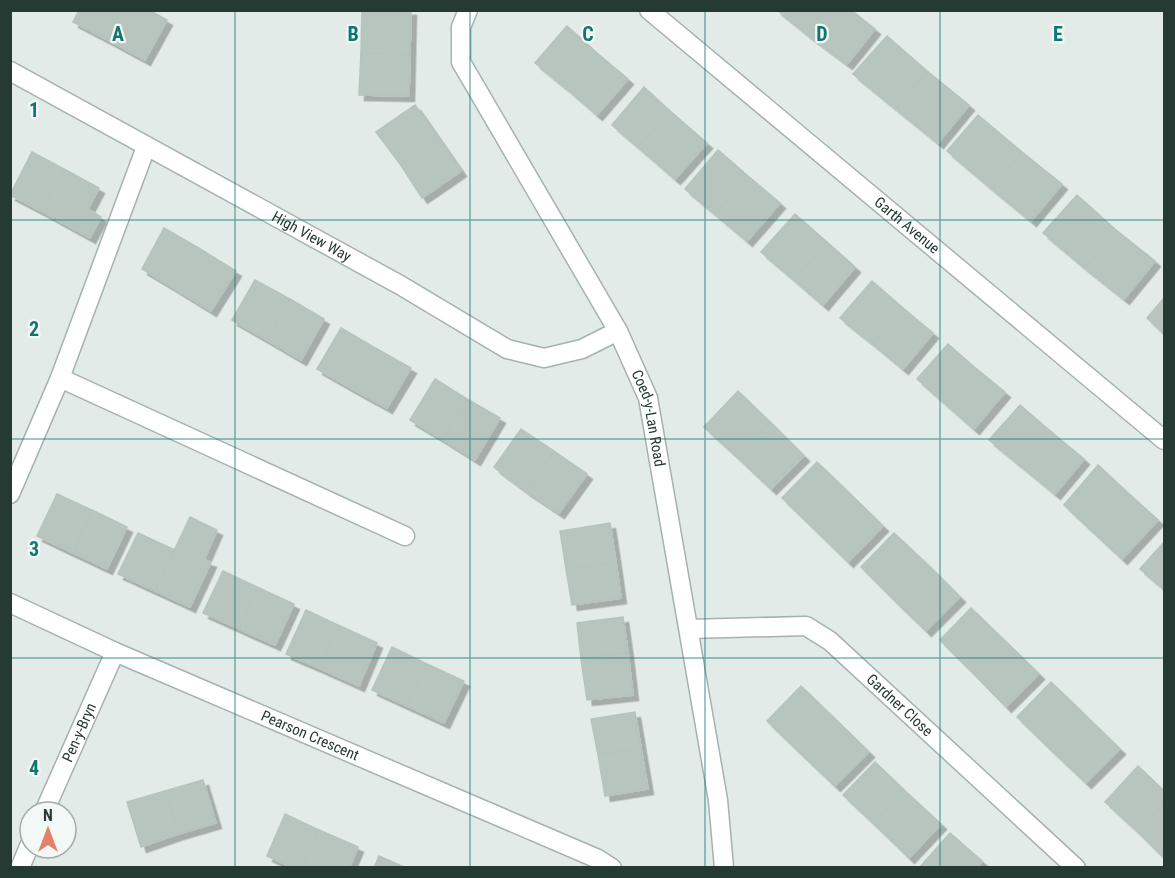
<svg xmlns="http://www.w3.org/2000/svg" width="1175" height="878" font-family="'Roboto Condensed',sans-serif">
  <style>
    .building { fill: #b8c5bf; stroke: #b5c3bd; stroke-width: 1.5; filter: url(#shadow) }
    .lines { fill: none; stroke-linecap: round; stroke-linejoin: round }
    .street-casing { stroke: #a5b2ad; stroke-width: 21 }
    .street { stroke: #fff; stroke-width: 18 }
    .grid { fill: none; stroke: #0f766e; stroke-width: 1.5; stroke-opacity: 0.55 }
    .labels { text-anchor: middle; stroke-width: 4.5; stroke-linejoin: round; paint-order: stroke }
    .street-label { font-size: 15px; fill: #243a33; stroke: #f2f8f5 }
    .grid-label { font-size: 20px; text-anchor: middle; font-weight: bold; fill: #0f766e; stroke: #f2f8f5; stroke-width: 4.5; stroke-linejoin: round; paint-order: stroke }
  </style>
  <defs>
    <filter id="shadow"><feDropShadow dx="5.5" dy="5.5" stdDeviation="0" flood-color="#0004"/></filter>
  </defs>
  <rect width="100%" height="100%" fill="#e2ebe7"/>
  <path class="building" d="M79,10H122L106,39L73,22Z
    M122,10H149L167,20L145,60L106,39Z
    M362,10H411L410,54L361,53Z
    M777,10H825L807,34Z
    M825,10H851L875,29L847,64L807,34Z
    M567,26L597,53L566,88L535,63Z
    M887,36L927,71L896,109L853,74Z
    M361,53L410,54L409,96L359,95Z
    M597,53L628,79L597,115L566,88Z
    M927,71L969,105L938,143L896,109Z
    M644,87L670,111L638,147L612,125Z
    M415,105L438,138L400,164L376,132Z
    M670,111L707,143L675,179L638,147Z
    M978,115L1022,152L992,189L947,151Z
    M438,138L461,171L422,198L400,164Z
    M718,150L748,176L715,214L685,189Z
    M32,152L64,169L41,211L10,195Z
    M1022,152L1062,184L1031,221L992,189Z
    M64,169L99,188L88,209L101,217L90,238L41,211Z
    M748,176L780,203L747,241L715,214Z
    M1077,195L1116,230L1085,268L1043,233Z
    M795,214L827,242L794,280L761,252Z
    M164,228L197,247L172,287L142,269Z
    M1116,230L1155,261L1124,299L1085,268Z
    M827,242L855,267L823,305L794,280Z
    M197,247L236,271L211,311L172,287Z
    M255,280L290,299L267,340L232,320Z
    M872,281L903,308L873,344L840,318Z
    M1164,298V334L1147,318Z
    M290,299L324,319L301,360L267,340Z
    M903,308L933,333L903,369L873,344Z
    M341,328L377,349L354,390L317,369Z
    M948,344L973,366L942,401L917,379Z
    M377,349L411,368L387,408L354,390Z
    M973,366L1005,392L974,429L942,401Z
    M435,379L467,399L442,439L410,420Z
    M738,391L770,422L737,457L704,427Z
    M467,399L500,418L475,460L442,439Z
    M1020,405L1055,435L1026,470L989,440Z
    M770,422L804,456L771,489L737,457Z
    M521,429L554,451L526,491L494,467Z
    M1055,435L1084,459L1055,494L1026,470Z
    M554,451L587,474L559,513L526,491Z
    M817,462L845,489L810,525L782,498Z
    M1098,465L1128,493L1092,531L1064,505Z
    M845,489L883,526L848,562L810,525Z
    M1128,493L1158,520L1122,559L1092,531Z
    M57,494L92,510L73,553L37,536Z
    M92,510L127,527L107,569L73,553Z
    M190,517L217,530L204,560L211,562L190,607L155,591Z
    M610,523L616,562L566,569L560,531Z
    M138,533L175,550L155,591L118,574Z
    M894,533L928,565L894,600L861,567Z
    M1164,542V589L1140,569Z
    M616,562L621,598L572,605L566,569Z
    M928,565L960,597L926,631L894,600Z
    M223,571L257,587L239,629L203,613Z
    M257,587L294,604L275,645L239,629Z
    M971,608L1004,640L973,673L940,640Z
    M306,610L338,625L319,668L286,654Z
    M623,617L628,652L581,659L577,623Z
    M338,625L377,643L359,686L319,668Z
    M1004,640L1039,674L1006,707L973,673Z
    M392,647L427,664L407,706L372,690Z
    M628,652L633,695L587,700L581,659Z
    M427,664L464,681L444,723L407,706Z
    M1051,682L1084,714L1050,749L1017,717Z
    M801,686L832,716L799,752L767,721Z
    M635,712L641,748L598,755L591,719Z
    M1084,714L1120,749L1086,783L1050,749Z
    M832,716L869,752L835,786L799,752Z
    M641,748L648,789L605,796L598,755Z
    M875,762L904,790L873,823L843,795Z
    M1138,766L1164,791V804L1138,832L1105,802Z
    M203,780L216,823L178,834L165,791Z
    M904,790L941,824L909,858L873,823Z
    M165,791L178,834L141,847L127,802Z
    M1164,804V858L1138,832Z
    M285,814L319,830L302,868H294L267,856Z
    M319,830L358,847L349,868H302Z
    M950,833L982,861L976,868H919Z
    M379,856L406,868H374Z"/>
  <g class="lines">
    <defs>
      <g id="street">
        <path id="s1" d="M468,10L461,27V62L618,331L648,398L718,800L724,868"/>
        <path id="s2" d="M649,10L1164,440"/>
        <path id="s3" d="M10,71L400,285L507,349L544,358L582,349L618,331"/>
        <path d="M60,378L405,536"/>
        <path d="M10,494L60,378L146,147"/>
        <path id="s4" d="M10,603L115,652L598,859L612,868"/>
        <path id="s5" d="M689,629L806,626L830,641L1076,868"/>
        <path id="s6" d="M44,812L115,652"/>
        <path d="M20,868L30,844"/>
      </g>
    </defs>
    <use href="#street" class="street-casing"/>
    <use href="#street" class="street"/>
  </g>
  <path class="grid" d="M235,10V868M470,10V868M705,10V868M940,10V868M10,220H1164M10,439H1164M10,658H1164"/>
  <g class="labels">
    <g class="street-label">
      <text dy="5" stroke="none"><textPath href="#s2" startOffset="336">Garth Avenue</textPath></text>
      <text dy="5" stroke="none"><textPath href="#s3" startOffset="344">High View Way</textPath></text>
      <text dy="5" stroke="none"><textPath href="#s1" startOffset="458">Coed-y-Lan Road</textPath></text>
      <text dy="5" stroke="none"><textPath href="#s5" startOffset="240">Gardner Close</textPath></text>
      <text dy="5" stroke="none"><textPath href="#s6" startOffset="87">Pen-y-Bryn</textPath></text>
      <text dy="5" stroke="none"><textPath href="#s4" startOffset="328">Pearson Crescent</textPath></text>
    </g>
  </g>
  <g class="grid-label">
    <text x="118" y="41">A</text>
    <text x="353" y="41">B</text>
    <text x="588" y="41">C</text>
    <text x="822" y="41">D</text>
    <text x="1058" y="41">E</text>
    <text x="34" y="117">1</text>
    <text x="34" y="336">2</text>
    <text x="34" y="556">3</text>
    <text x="34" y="775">4</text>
  </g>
  <rect width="1175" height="878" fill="none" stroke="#243a33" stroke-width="24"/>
  <g transform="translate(48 830)"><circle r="28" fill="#f2f8f5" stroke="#a0aca7" stroke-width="1.5"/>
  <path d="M0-4.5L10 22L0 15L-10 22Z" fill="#e38268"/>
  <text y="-9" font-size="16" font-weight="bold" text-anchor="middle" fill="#243a33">N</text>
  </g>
</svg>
